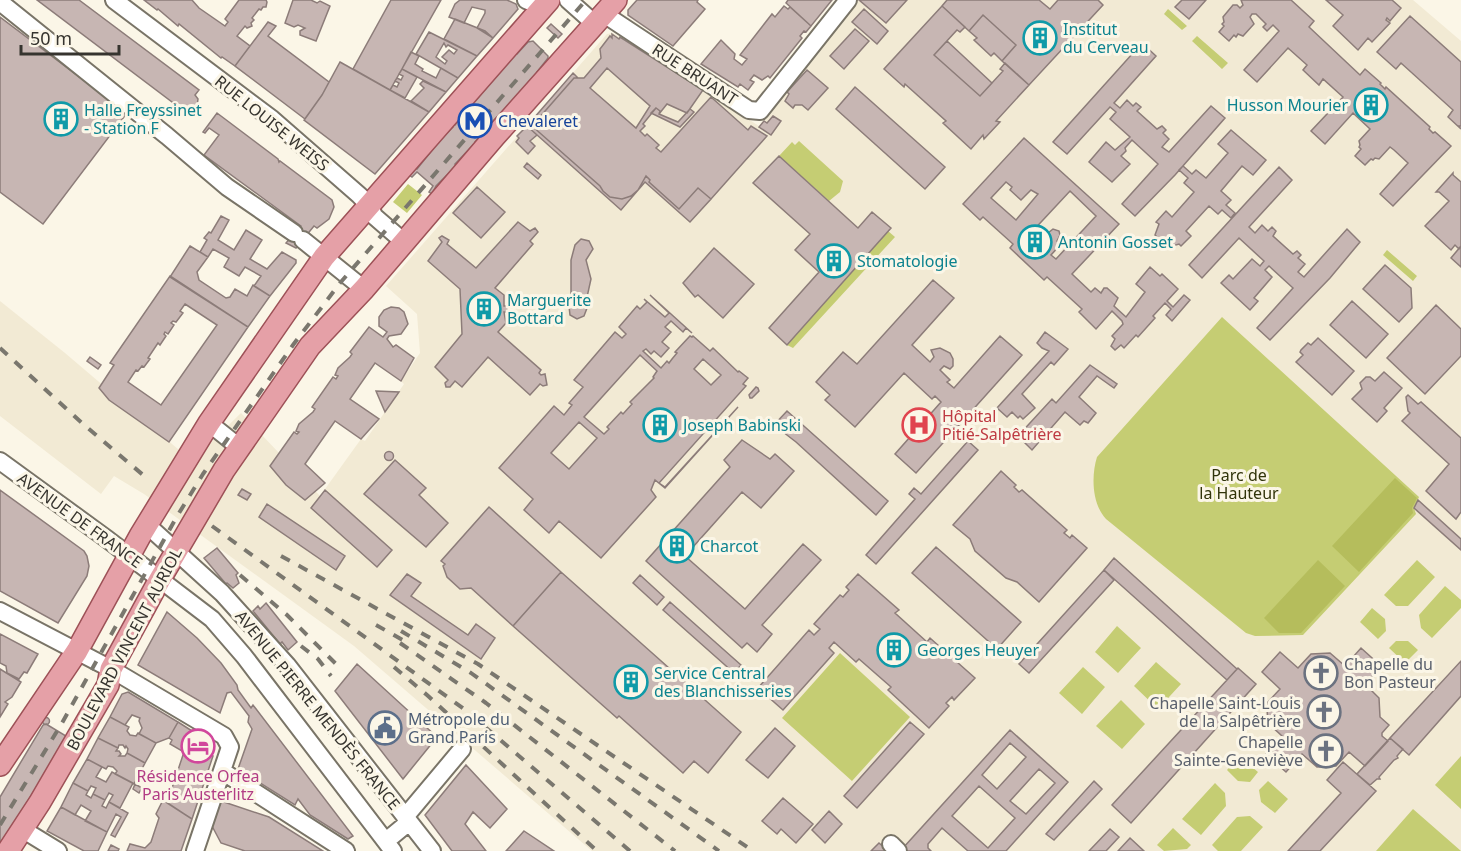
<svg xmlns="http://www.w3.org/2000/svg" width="1461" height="851" font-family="'Noto Sans',sans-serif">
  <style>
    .built { fill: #f2ead4 }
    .green { fill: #c5cd73 }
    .forest { fill: #b5bd5c }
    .building { fill: #c7b6b3; stroke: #8c7c79; stroke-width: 1.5; fill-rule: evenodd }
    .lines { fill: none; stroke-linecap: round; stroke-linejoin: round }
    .minor-casing { stroke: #797467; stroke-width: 20 }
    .major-casing { stroke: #9d5157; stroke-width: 24 }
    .minor { stroke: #fff; stroke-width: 16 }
    .major { stroke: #e5a0a7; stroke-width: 21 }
    .rail { stroke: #7a776e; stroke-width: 4; stroke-dasharray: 10 10; stroke-linecap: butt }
    .labels { text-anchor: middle; stroke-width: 6; stroke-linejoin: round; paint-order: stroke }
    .culture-label { font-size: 16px; fill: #0d838f; stroke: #fbf6e7; text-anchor: start }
    .street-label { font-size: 16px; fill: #36342f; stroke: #fbf6e7 }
    .transit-label { font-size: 16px; fill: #164399; stroke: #fbf6e7; text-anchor: start }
    .health-label { font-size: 16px; fill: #be3a42; stroke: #fbf6e7; text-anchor: start }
    .park-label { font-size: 16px; fill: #31340a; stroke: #fbf6e7 }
    .worship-label { font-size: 16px; fill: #5b616d; stroke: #fbf6e7; text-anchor: end }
    .service-label { font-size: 16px; fill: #4e5e75; stroke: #fbf6e7; text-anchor: start }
    .hotel-label { font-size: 16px; fill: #b23c85; stroke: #fbf6e7 }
  </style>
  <rect width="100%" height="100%" fill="#fbf6e7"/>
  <path class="built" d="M859,0H1413L1461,41V851H592L354,646L144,494L114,476L101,494L0,416V301L65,353L192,461L241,413L320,496L361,439L365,441L404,384L401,381L420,353L417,314L386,286L607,34L613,33L759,126Z"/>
  <path class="green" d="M1168,9L1187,26L1182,30L1164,14Z
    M1197,36L1228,63L1222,69L1192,41Z
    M799,141L843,181L840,192L829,201L779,156L792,142L795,145Z
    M408,184L422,195L407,213L393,202Z
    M888,231L895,237L793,348L787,345Z
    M1387,250L1417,276L1413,281L1383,255Z
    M1222,317L1419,497L1414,508L1416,514L1303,635L1255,636L1246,633L1106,519C1092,504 1091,476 1097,457Z
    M1417,560L1435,577L1408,606H1396L1384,595Z
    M1445,586L1461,600V608L1432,638L1421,628L1419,615Z
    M1372,608L1385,619L1386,631L1378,639L1360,622Z
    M1117,626L1141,648L1118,673L1095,652Z
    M1396,641H1408L1418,650L1405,663L1389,648Z
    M840,653L910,717L852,781L782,718Z
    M1156,662L1181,684L1158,709L1134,686Z
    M1083,667L1105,687L1082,714L1059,693Z
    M1121,700L1145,724L1122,749L1096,726Z
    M1239,756L1258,772L1250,782L1238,781L1227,770Z
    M1461,756V809L1435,785Z
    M1268,781L1288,799L1275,813L1261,802L1259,790Z
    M1215,783L1225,793L1226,806L1201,835L1182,819Z
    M1413,809L1461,851H1376Z
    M1250,816L1263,827L1241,851H1218L1212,845L1237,817Z
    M1173,828L1191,845L1187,849L1164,851L1157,845Z"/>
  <path class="forest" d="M1395,478L1417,498L1412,508L1413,513L1359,572L1332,546Z
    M1318,560L1345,586L1301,633H1279L1264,618Z"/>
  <path class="building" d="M37,0H79L199,90L195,95L198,99L197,106L199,108L194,112L184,111Z
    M144,0H192L199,8L225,26L228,22L225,19L239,0H266L267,2L266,7H263L261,10L259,9L252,18L254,20L251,23L252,26L247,28L245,26L237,36L250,46L235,66L222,57L221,58L179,24L178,26L158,9L157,10Z
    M293,0H311L317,3L320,1L330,6L316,41L300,35V31L305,28L298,25L294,27L285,23Z
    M391,0H441L390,90L353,69Z
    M460,0H507L516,4L518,9L493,38L477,28L485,13V10L472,7L464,23L449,17L455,4Z
    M637,0H698L697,2L705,9L673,46L628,15V10Z
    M788,0H832L811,26L786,3Z
    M859,0H907L886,23Z
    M947,0H1039L1050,9L1058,0H1098L1103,5L1029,85L1002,61L1016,45L983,15L969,31L942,6Z
    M1182,0H1206L1189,19L1175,7Z
    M1241,0H1291L1314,21L1309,27L1360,75L1365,69L1381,83L1380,84L1385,89L1386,87L1430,127L1429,129L1433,133L1435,132L1451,146L1393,206L1380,194L1408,163L1394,150L1390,147L1379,159L1375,158L1373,160L1371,159L1365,165L1355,156L1361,149L1359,147L1360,145L1359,141L1370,129L1353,113L1325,144L1311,131L1343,97L1323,79L1319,85L1303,70L1307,65L1288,48L1257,82L1244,70L1279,31L1273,25L1267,31L1263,27L1266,24L1256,14H1252L1250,17L1254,24L1243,36L1238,34L1236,37L1234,35L1229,41L1219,32L1224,26L1222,24L1224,22L1223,17L1233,5H1237L1240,8L1243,5Z
    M1326,0H1392L1401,8L1390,21L1387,18L1386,20L1390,23L1372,42L1368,38L1358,50L1333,26L1343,15Z
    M784,6L788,9L790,7L811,26L806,32L804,31L800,36L802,38L770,78L768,76L762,80L754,75L750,80L754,82L748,90L740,84L738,87L701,64L721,40L735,54L734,59L742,65L747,59L740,55L772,14L775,17Z
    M942,6L965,27L960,32L957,30L934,55L980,96L1003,71L1000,69L1005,63L1029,85L996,121L1000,122L984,139L983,135L971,149L943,123L946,121L905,84L904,87L884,69Z
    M864,9L888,31L877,44L852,22Z
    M983,15L1016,45L1002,61L994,53L991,56L974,40L977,38L969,31Z
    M1410,16L1461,62V126H1459L1461,129L1448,117L1453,110L1401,63L1396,69L1377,52Z
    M0,17L127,113L43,224L0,192Z
    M455,19L485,31L493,38L477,56L444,39Z
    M268,22L276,26L268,36L329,82L322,95L305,119L235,66Z
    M551,24L562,34L558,38L547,28Z
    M855,29L869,41L844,69L830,56Z
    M429,32L477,56L458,78L416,54ZM444,43L446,47L448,45L457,50L454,54L449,50L442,57L447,61L445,64L436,57Z
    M612,34L619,39L620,37L703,90L687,113L667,104L659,114L660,111L656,108L643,124L645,126L640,131L645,136L647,134L659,145L656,148L661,152L711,97L748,130L751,126L767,136L711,199L698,188L679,209L649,182L650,180L646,176L638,190L631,196L622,199L610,197L603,191L600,186L532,126L574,78H584L601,58L600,49L610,36L612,38ZM607,68L650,106L636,128L590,88Z
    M533,41L548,56V58L537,72L538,73L531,79L512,102L494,120L495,121L493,124L492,123L475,142L476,143L474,146L473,145L455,164L457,165L436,186L432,194L429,192L433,186L417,172L412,177L409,175L415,168L417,169L433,149L432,148L453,127L451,126L454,124L455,125L516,53L517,54L528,42Z
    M947,41L992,83L980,96L934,55Z
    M1142,43L1156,56L1114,103L1120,108L1127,100L1133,106L1136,103L1141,107L1137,111L1157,129L1162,126L1166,130L1163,133L1169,139L1162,147L1169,152L1211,106L1225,118L1175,175L1135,216L1122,204L1158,164L1132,140L1125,148L1126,151L1121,156L1130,164L1112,182L1089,162L1106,142L1115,150L1130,137L1110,119L1116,112L1110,107L1067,154L1053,142Z
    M411,52L419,56L415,64L423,69L422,71L436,78L441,68L458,78L446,92L402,69Z
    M340,62L429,112L375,174L304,120L322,95Z
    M402,69L417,77L405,98L390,90L393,85L397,87L399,83L395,81L397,78L401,80L403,76L399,74Z
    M807,70L828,88L808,110L802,105H795L793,108L785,101L789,94L787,92Z
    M573,73L578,78H574L532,126L600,186L603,191L610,197L622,199L631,196L638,190L646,176L650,180L649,182L679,209L698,188L711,199L690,222L645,182L621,210L527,126Z
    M423,81L446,92L429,112L411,101L424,88L420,84Z
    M855,87L945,167L925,189L836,109Z
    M656,108L660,111L659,114L678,122L690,109L694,112L680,127L651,113Z
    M217,113L278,159L279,162L280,161L332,200L334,207L329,219L317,228L314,226L296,248L286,243L301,226L204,155L219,135L209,128L205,133L203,132Z
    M773,116L781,121L771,135L759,127L764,121L767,123Z
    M527,126L537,135L530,141L535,146L528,154L516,142L519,138L517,136Z
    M1231,130L1266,160L1253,175L1242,166L1221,191L1231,200L1226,205L1235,213L1231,218L1222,210L1218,214L1209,206L1186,231L1191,236L1181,246L1179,244L1169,247L1155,235L1159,224L1156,222L1166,211L1172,217L1194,192L1184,183L1188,178L1179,170L1183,166L1192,174L1196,170L1206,178L1228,153L1218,144Z
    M1024,138L1119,224L1072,274L1091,292L1095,288L1101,293L1104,288H1107L1118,298L1114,306L1126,317L1145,292L1136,284L1150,267L1160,276L1162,274L1178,289L1167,301L1173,307L1184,295L1190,300L1172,321L1166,315L1171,309L1165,303L1153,316L1155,318L1138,337L1136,335L1124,348L1121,345L1115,350L1111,346L1115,339L1112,336L1123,324L1122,321L1112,311L1096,329L1079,312L1082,309L1047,277L1044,280L1010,248L1013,244L983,217L980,220L963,204ZM1006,182L1012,187L1010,190L1021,200L1031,190L1038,194L1016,220L991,198ZM1070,191L1096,216L1056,259L1051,255L1061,244L1057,241L1060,235L1059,231L1053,229L1048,233L1044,229L1035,240L1029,235Z
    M779,156L858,228L872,212L891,228L787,345L769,328L819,272L795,250L810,234L753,183Z
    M527,163L541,175L538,179L524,167Z
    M1279,167L1292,180L1249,227L1255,233L1262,225L1268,231L1272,227L1276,231L1273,236L1293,254L1297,251L1301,255L1298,258L1305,264L1298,272L1304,277L1347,229L1360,242L1330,278L1270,340L1257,328L1293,288L1269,266L1265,270L1272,277L1254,298L1258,301L1250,310L1221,283L1229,275L1233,279L1252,259L1260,266L1264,261L1239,238L1202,278L1189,265Z
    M1453,173V175L1461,182V246L1459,249L1455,245L1451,250L1425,226L1449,201L1439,192H1436Z
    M477,187L505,212L481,238L453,213Z
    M221,216L229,220L218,240L234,250L246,230L262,240L250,259L267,269L282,252L296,260V263L270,296L254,286L261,276L245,267L239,276L224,267L229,258L213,249L208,257L200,252L207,240L204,238L209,232L211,233Z
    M518,222L530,231L535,228L538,232L530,241L533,244L495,288L504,295V306H507L508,312H504L506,323L498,332L541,370L539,373L541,375L545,374L547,385L543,386L540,384L530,395L488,357L462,387L455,381L450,387H446L445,383L448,380L435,367L462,334L460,289L428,261L442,242L439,238L442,236L449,240L447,244L476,268Z
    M581,239L589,241L593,249L586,260L591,279L587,297V308L584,316L577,319L570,315L569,306L571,299V260L575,245Z
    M190,246L208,257L197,272L199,280L226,298L230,297L235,289L247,296L253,285L270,296L248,327L170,277Z
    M1461,246V267L1451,258Z
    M714,248L754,284L723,318L698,295L695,297L683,283Z
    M1385,265L1411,288L1412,308L1399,322L1363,289Z
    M170,276L248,327L169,442L109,400L99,388L114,365L110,363ZM185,304L217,325L161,405L128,382L136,370L138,371L142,366L144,367L150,359L148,358L158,343L160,345L166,336L164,334L165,332L168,334L174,325L171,323L173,321L176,322L183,313L180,311Z
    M933,280L954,298L912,345L930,362L934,357L931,350L940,348L950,353L953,359V366L950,369L944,366L940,370L950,380L947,382L954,388L1000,336L1022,355L916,473L895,454L941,402L935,396L932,399L904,373L855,427L825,400L830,395L816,382L843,352L857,364Z
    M650,295L692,333L686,328L683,332L671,321L665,327L671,332L662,342L669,348L661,357L654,351L651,354L646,349L643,351L661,368L667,361L669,363L672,359L677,353L675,352L690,336L692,337L693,336L710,351L713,348L738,372L739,371L748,378L743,384L746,386L659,483L665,487L738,407L665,488L655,480L651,490L656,497L601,558L559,521L549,533L524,510L533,499L499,468L554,406L564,415L572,405L569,403L583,387L574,380L615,332L622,338L626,334L619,327L637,306L640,309L647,302L644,299L665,317L669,313ZM640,355L657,371L653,377L654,378L630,402L632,404L623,414L621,412L607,427L609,429L604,434L584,417ZM703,359L721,375L711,385L694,369ZM579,422L597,438L569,469L551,453Z
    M1352,301L1388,334L1366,358L1330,325Z
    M1436,305L1461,329V356L1425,394L1387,358Z
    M391,307L399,308L404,312L408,324L401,334L389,336L387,339L393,347L396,345L414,358L401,381L375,363L350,399L379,419L361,439L335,421L305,464L325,483L305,500L286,485L270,466L294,432L297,434L299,432L296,431L299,424L313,412L315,409L312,407L333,377L336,379L338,376L335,375L338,368L350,357L352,354L350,352L369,327L383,337L387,332L379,326V317L384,310Z
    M1045,332L1068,349L1054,365L1051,362L1022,394L1035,408L1023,419L1020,416L1018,418L1012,412L1007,417L997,408L1049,351L1042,348L1037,343Z
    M1318,338L1354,371L1332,395L1296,362L1303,355L1300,352L1301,350L1308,343L1311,345Z
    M90,357L101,365L98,369L87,361Z
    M1090,365L1117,384L1114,388L1097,376L1079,397L1096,413L1088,423L1084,421L1080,425L1065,412L1032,450L1018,436L1052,399L1056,403Z
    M1384,372L1402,388L1384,408L1387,411L1377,422L1352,399L1362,389L1360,383L1366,377H1370L1375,381Z
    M756,387L758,388L759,391L752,398H750L749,395Z
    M376,391L399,392L385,412Z
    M1408,395L1418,404L1421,402L1461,438V512L1456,519L1426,491L1449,464L1402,421L1410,413L1408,411L1406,397Z
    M787,411L888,501L876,515L796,442L774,425Z
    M742,440L770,459L775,454L794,471L761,508L742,492L685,556L745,609L803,544L821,560L762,625L772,634L757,652L747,643L742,648L646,561L730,467L724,460Z
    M968,441L978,450L876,564L866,555L915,499L909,494L914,488L921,494Z
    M384.5 456a4.5 4.5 0 1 1 9 0a4.5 4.5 0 1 1-9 0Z
    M395,460L426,488L419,495L448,523L426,547L364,494Z
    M1001,471L1016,485L1014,487L1019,492L1022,490L1067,530L1064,533L1070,538L1072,535L1087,548L1039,602L1017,582L1006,578L975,551L970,539L953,525Z
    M242,489L251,494L247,500L238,495Z
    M0,490L84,551L87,556L89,566L87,576L58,623L0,591Z
    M325,490L392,550L377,567L311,508Z
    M1418,500L1461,539V550L1414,508Z
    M267,504L345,556L336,570L259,517Z
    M489,507L561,572L513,626L471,588L460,589L447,577L443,566L445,564L441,561Z
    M936,547L1021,622L997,649L912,573Z
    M217,548L238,573L236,575L239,583L233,588L227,583L226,584L204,558Z
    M1114,558L1237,669L1227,680L1104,570Z
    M1104,570L1114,580L1029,673L1019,664Z
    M561,572L741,732L708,773L694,761L683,773L619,716L617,718L513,626Z
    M407,574L421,583L411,596L468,635L476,624L495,638L481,659L390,595Z
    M858,574L899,610L895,613L927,642L930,638L975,678L954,700L952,697L946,703L949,706L929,728L888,690L891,687L859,659L856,662L834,642L829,648L834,653L783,710L758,688L809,630L814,635L820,629L814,624L840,595L843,597L849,590L846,587Z
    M640,575L664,597L657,605L633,583Z
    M670,602L741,665L734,673L663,610Z
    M266,603L297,642L288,650L282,642L280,644L253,611L258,606L260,609Z
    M167,612L197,638L221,663L237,685L238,690L251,708L253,705L353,836L348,839L310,815L298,799L295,805L238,769L252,729L248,722L249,716L231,692L227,693L220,713L138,665Z
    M0,634L38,654L27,673L24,672L19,679L7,673L6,666L0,663Z
    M1361,648L1381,666L1365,684L1379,698L1380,717L1389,725L1382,733V736L1388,741L1365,766L1349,752L1336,766L1317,767L1302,754L1286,772L1266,754L1282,736L1268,723L1267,709V703L1280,689L1262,672L1280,652L1298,668L1311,654L1330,653L1345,666Z
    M1461,661V696L1409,755L1390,738Z
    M357,664L437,737L403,779L335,691Z
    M1238,668L1256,684L1131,823L1112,805Z
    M0,669L21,682L12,697L5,702L8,704L0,717Z
    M128,692L178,722L169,738L156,743L139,734L142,728L139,721L140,718L132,715L125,725L110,717L122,694Z
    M110,717L129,727L127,731L130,735L136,736L138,733L156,743L145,763L127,753L128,749L126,746L125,748L123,745H119L118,748L98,738Z
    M42.5 721a3.5 3.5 0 1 1 7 0a3.5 3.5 0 1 1-7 0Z
    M178,722L211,743L207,754L213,756L192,819L167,803L184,752L170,744L172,740L169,738Z
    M910,722L924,734L857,808L844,796Z
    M46,724L66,736L67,738L0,846V797L43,725Z
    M775,728L795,746L768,778L746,760Z
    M1010,730L1068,782L1006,851H968L942,828L928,844V848L931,851H906L903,848ZM1010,743L1026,757L997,789L982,775ZM1039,769L1055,783L1026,814L1010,801ZM979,786L1015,818L988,848L952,816Z
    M98,738L118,748L116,751H119L121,754L119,756H125L127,753L145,763L134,784L115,774L117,771L113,767L108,766L106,769L87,759Z
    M1390,738L1403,749L1397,756L1398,758L1394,760L1379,777L1380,779H1377L1370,785L1357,774Z
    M87,759L102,767L96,777L106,782L112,772L133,783L120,808L109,802L113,795L109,793L105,800L93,794L96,788L91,786L88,791L73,783Z
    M1343,762L1376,791L1320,851H1288L1341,793L1327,780Z
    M466,765L507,809L490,828L473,812L465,824L486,851H452L425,815Z
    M1094,781L1102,789L1054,840L1046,834Z
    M73,783L88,791L86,795L91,798L93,794L105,800L102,806L106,808L109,802L128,813L115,837L111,835L121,817L116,814L107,832L85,821L91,811L81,805L75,815L61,807Z
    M135,784L142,788L139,793L133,789Z
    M783,798L813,824L796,843L781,829L777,834L762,821Z
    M163,800L192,819L181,851H127L130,844L145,848L151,842L159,818L156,814Z
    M221,801L269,817L323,851H245L221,843L212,826Z
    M61,807L107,832L98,851H84L47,831Z
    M829,811L842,824L825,843L812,830Z
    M1110,829L1119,837L1106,851H1089Z
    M524,831L554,851H506Z
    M1130,838L1144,851H1118Z
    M879,843L888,851H871Z
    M111,845L119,849L118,851H108Z"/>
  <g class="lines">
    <defs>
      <path id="minor" d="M114,0L272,119L359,195L370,206L374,216L404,242
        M526,0L543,7
        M568,0L595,24
        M0,2L167,136L227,187L294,233
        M604,14L749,110L760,111L848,0
        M303,240L364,289
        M209,423L239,447
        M0,461L107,539L212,619L244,656L393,851
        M147,525L222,593L287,665L432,851
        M0,611L111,669L224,736L230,747L195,851
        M222,771L346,851
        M405,817L462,749
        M22,829L58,851
        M386,841L409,822
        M891,844L898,851"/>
      <path id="major" d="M0,765L77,651L140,536L209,423L324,257L549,0
        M8,851L40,802L108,685L111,669L160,579L224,470L310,346L364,289L495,136L616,0"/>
    </defs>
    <use href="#minor" class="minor-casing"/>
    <use href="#major" class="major-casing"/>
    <use href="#minor" class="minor"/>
    <use href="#major" class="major"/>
    <path class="rail" d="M0,348L83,424L149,480
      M212,526L464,709L630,851
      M281,556L478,664L753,851
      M240,575L287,615L337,665
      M376,625L410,644
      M401,631L471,673L719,851
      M400,643L486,703L675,851
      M301,646L318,659L331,676
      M394,667L427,695L597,851
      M0,825L62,723L176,518L203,474L293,345L340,283L586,0"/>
  </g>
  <defs>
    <symbol id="building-ring" viewBox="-11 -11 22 22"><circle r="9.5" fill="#fbf6e7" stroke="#0f9aa8" stroke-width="1.5"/><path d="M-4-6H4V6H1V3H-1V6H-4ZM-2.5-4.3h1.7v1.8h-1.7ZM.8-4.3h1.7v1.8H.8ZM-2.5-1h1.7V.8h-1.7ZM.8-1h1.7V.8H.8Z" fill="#0f9aa8"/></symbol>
    <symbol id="metro-ring" viewBox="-11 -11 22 22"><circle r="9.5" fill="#fbf6e7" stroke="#1a4fb4" stroke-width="1.5"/><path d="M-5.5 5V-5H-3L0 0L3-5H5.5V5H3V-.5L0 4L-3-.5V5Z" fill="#1a4fb4"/></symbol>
    <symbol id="hospital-ring" viewBox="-11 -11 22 22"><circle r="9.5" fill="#fbf6e7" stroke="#e0444e" stroke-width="1.5"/><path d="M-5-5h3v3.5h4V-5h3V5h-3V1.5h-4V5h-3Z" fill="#e0444e"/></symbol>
    <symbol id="church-ring" viewBox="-11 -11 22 22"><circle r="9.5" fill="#fbf6e7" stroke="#6b7280" stroke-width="1.5"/><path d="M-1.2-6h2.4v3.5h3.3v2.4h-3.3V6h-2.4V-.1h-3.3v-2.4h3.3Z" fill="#6b7280"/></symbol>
    <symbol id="civic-ring" viewBox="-11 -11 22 22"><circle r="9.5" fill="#fbf6e7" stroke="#5c6f8a" stroke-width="1.5"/><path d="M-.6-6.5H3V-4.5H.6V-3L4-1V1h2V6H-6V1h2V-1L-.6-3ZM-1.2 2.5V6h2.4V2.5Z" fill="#5c6f8a"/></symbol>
    <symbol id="hotel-ring" viewBox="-11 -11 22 22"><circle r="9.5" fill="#fbf6e7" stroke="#d1479c" stroke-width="1.5"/><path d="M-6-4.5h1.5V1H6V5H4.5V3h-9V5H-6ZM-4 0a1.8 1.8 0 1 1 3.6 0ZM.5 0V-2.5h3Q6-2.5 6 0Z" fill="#d1479c"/></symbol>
  </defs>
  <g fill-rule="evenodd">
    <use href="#building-ring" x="1021" y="19" width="38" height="38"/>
    <use href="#building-ring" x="1352" y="86" width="38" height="38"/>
    <use href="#building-ring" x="42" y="100" width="38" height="38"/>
    <use href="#metro-ring" x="456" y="102" width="38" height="38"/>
    <use href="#building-ring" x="1016" y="223" width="38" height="38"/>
    <use href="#building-ring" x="815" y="242" width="38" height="38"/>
    <use href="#building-ring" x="465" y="290" width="38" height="38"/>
    <use href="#building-ring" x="641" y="406" width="38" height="38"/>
    <use href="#hospital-ring" x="900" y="406" width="38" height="38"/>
    <use href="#building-ring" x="658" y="527" width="38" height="38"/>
    <use href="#building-ring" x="875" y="631" width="38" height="38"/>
    <use href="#church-ring" x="1302" y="654" width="38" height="38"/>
    <use href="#building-ring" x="612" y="663" width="38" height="38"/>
    <use href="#church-ring" x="1305" y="693" width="38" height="38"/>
    <use href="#civic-ring" x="366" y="709" width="38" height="38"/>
    <use href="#hotel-ring" x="179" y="727" width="38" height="38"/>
    <use href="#church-ring" x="1307" y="732" width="38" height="38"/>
  </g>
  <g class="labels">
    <g class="culture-label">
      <text x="1063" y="35">Institut<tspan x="1063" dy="18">du Cerveau</tspan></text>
      <text x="1348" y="111" text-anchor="end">Husson Mourier</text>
      <text x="84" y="116">Halle Freyssinet<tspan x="84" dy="18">- Station F</tspan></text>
      <text x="1058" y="248">Antonin Gosset</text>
      <text x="857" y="267">Stomatologie</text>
      <text x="507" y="306">Marguerite<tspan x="507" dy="18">Bottard</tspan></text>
      <text x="683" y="431">Joseph Babinski</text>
      <text x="700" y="552">Charcot</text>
      <text x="917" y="656">Georges Heuyer</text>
      <text x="654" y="679">Service Central<tspan x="654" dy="18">des Blanchisseries</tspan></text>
    </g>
    <g class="street-label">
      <text transform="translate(695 74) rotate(33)" y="6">RUE BRUANT</text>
      <text transform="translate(272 123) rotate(39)" y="6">RUE LOUISE WEISS</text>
      <text transform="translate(80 520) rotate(36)" y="6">AVENUE DE FRANCE</text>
      <text transform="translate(124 649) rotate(-62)" y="6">BOULEVARD VINCENT AURIOL</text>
      <text transform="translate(318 710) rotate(51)" y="6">AVENUE PIERRE MENDÈS FRANCE</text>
    </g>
    <g class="transit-label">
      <text x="498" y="127">Chevaleret</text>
    </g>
    <g class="health-label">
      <text x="942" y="422">Hôpital<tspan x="942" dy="18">Pitié-Salpêtrière</tspan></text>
    </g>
    <g class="park-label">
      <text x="1239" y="481">Parc de<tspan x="1239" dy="18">la Hauteur</tspan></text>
    </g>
    <g class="worship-label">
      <text x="1344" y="670" text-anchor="start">Chapelle du<tspan x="1344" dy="18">Bon Pasteur</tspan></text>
      <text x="1301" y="709">Chapelle Saint-Louis<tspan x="1301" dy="18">de la Salpêtrière</tspan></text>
      <text x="1303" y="748">Chapelle<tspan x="1303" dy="18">Sainte-Geneviève</tspan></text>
    </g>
    <g class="service-label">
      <text x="408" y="725">Métropole du<tspan x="408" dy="18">Grand Paris</tspan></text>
    </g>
    <g class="hotel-label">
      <text x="198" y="782">Résidence Orfea<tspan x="198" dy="18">Paris Austerlitz</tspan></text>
    </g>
  </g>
  <path d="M21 45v9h98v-9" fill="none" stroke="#36342f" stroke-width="3"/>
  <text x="30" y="45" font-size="18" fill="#36342f" stroke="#fbf6e7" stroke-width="4.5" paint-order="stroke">50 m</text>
</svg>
